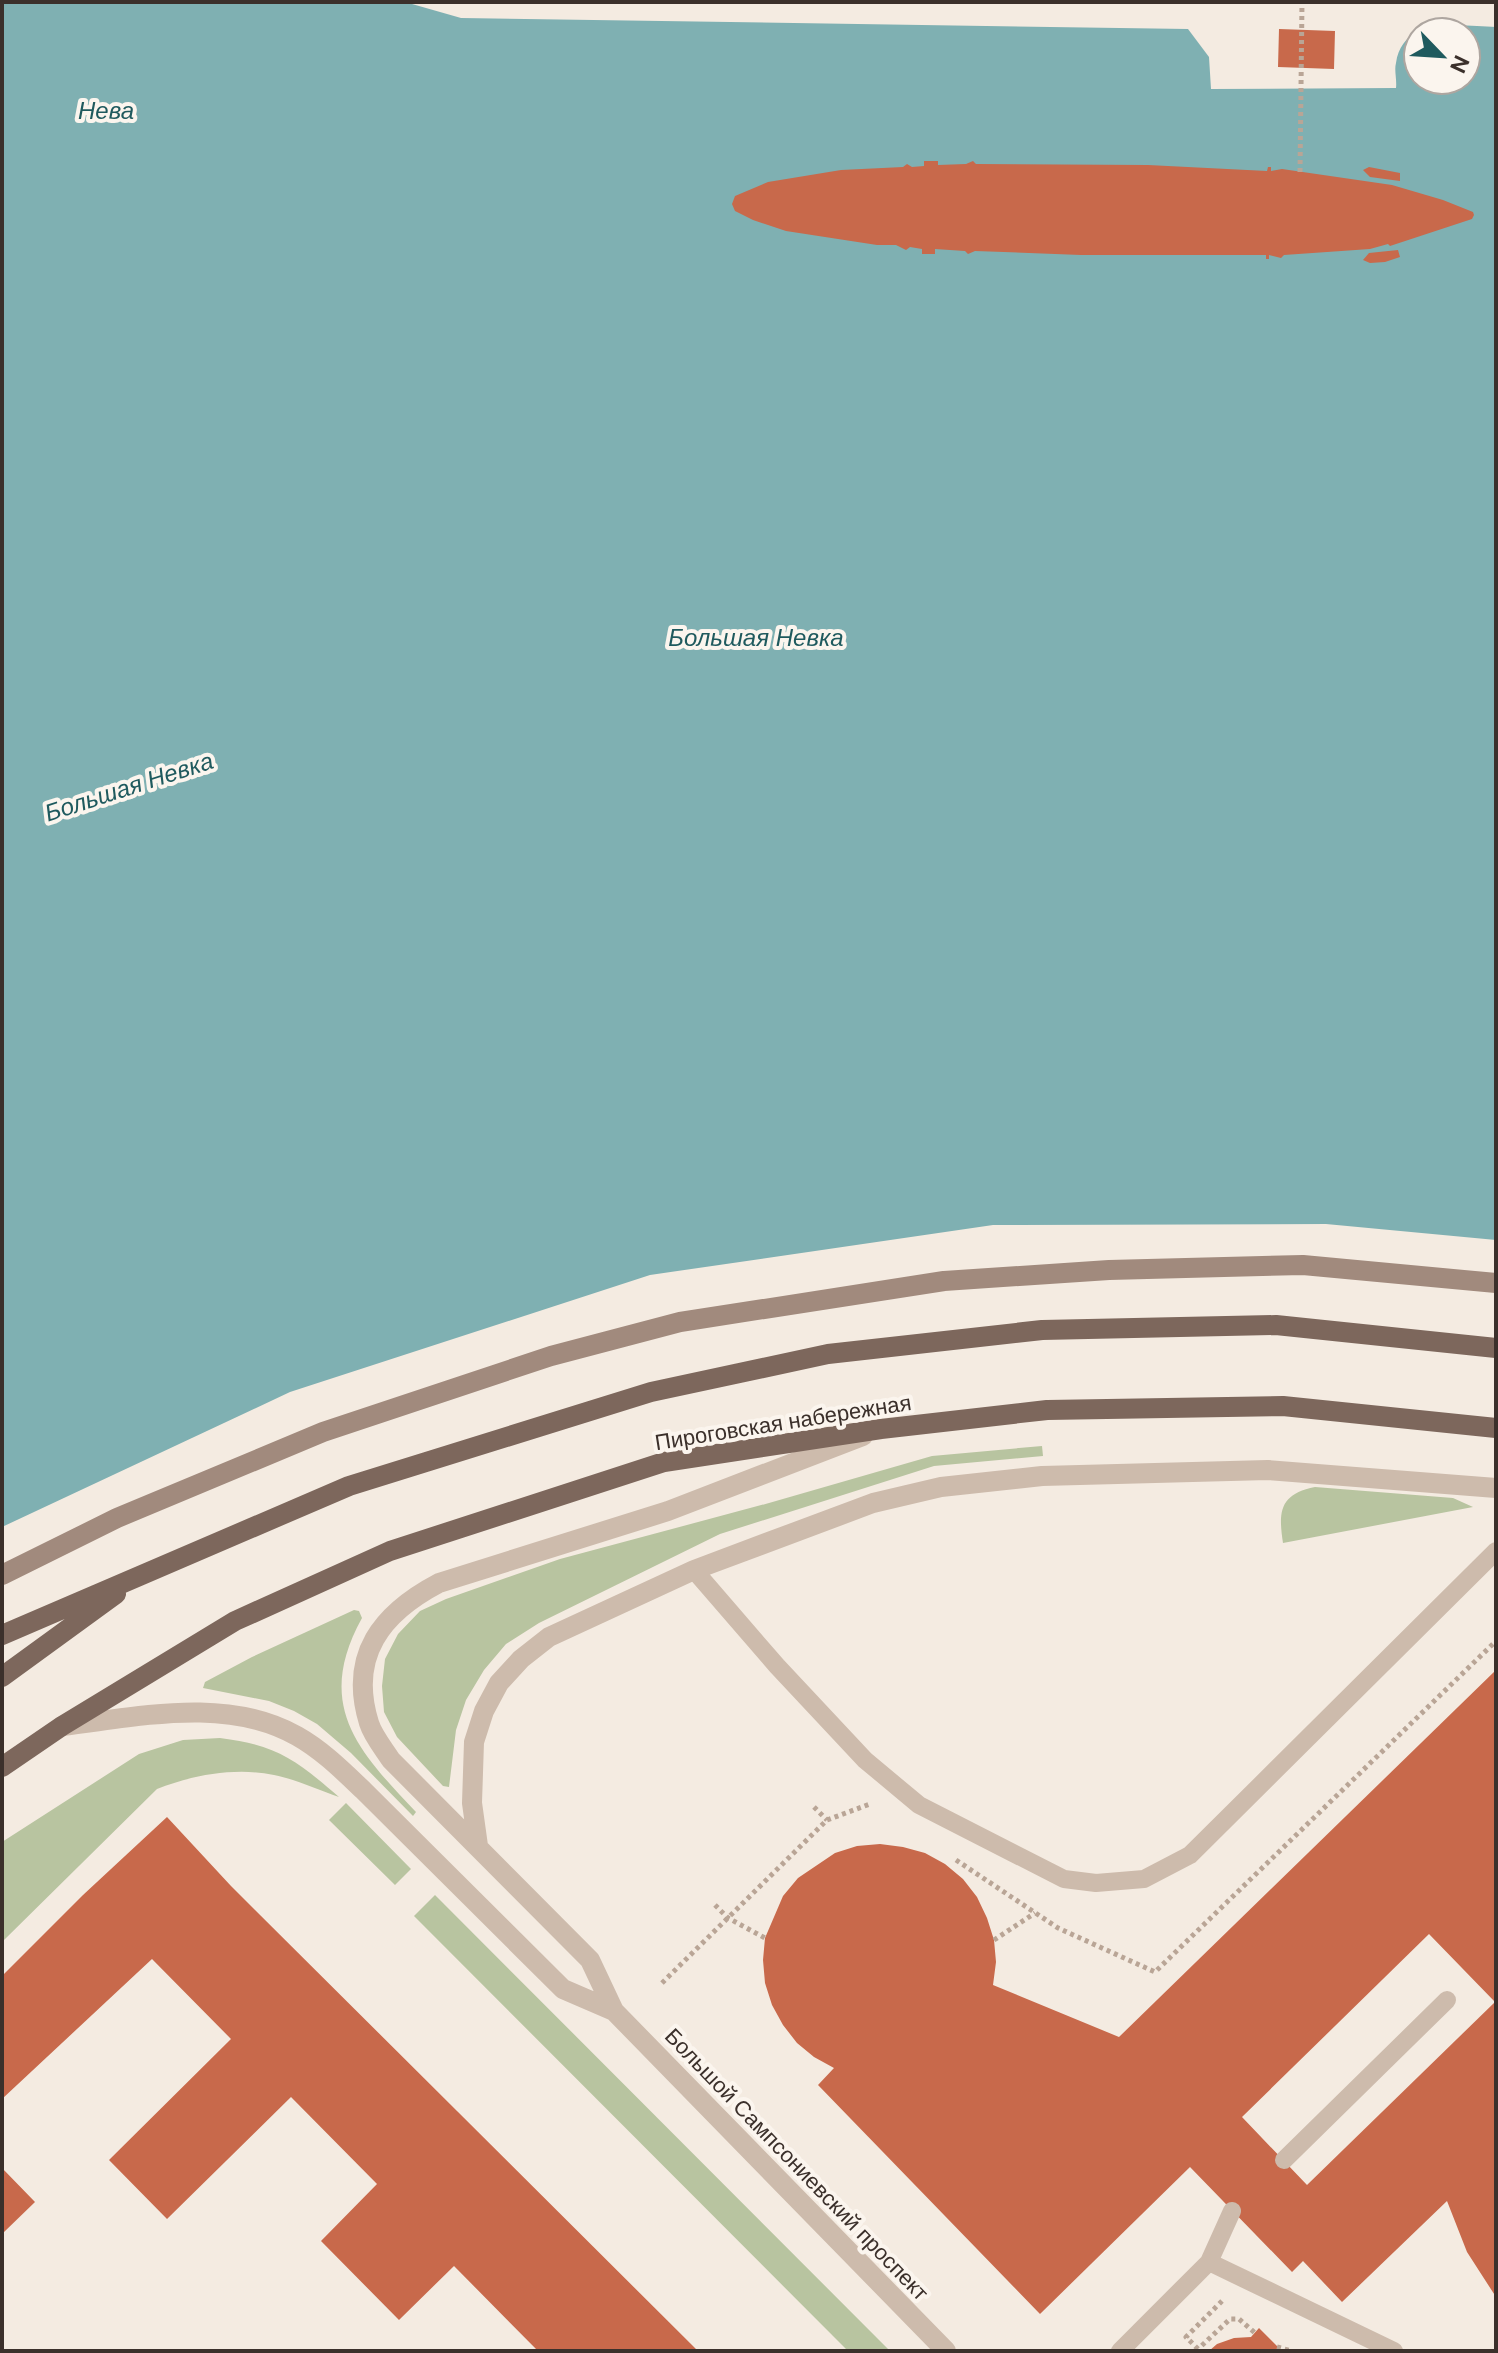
<svg xmlns="http://www.w3.org/2000/svg" width="1498" height="2353" font-family="'DM Sans',sans-serif">
  <style>
    .green { fill: #b8c4a0 }
    .water { fill: #7fb0b2; fill-rule: evenodd }
    .building { fill: #c8694b; fill-rule: evenodd }
    .lines { fill: none; stroke-linecap: round; stroke-linejoin: round }
    .path { stroke: #b9a596; stroke-width: 5; stroke-dasharray: 4 4; stroke-linecap: butt }
    .service { stroke: #cdbbac; stroke-width: 18 }
    .tertiary { stroke: #cdbbac; stroke-width: 20 }
    .secondary { stroke: #a18a7d; stroke-width: 20 }
    .primary { stroke: #7d675c; stroke-width: 20 }
    .labels { text-anchor: middle; stroke-width: 8; stroke-linejoin: round; paint-order: stroke }
    .street-label { font-size: 22px; fill: #3b302b; stroke: #fbf5ee }
    .water-label { font-size: 24px; font-style: italic; fill: #1f5a5e; stroke: #fbf5ee }
  </style>
  <rect width="100%" height="100%" fill="#f4ebe1"/>
  <path class="green" d="M1042,1446L1043,1456L934,1466L720,1534L539,1623L506,1644L484,1670L466,1700L456,1730L449,1787L443,1786L397,1737L384,1712L382,1686L385,1659L398,1634L420,1611L446,1599L560,1559L769,1503L932,1456Z
    M1315,1487L1453,1498L1473,1507L1283,1543C1278,1511 1280,1494 1315,1487Z
    M354,1610L359,1611L362,1618C314,1705 358,1751 416,1812L413,1816L351,1753L317,1724L294,1711L269,1701L203,1688L205,1682L252,1657Z
    M220,1738C277,1745 296,1760 339,1797C318,1790 295,1779 274,1775C235,1767 193,1775 157,1789L2,1942V1842L139,1754L183,1740Z
    M346,1803L411,1869L395,1885L329,1820Z
    M435,1895L890,2351H848L414,1916Z"/>
  <path class="water" d="M2,2H405L461,18L1188,29L1209,57L1211,89L1396,88C1397,80 1394,70 1396,63C1403,15 1461,26 1496,27V1240L1326,1224L993,1225L650,1275L290,1392L2,1527ZM1418,32H1466V80H1418Z"/>
  <path class="building" d="M1279,29L1335,31L1334,69L1278,67Z
    M924,161H938V165L966,164L973,161L976,164L1148,165L1267,171L1268,167H1271V171L1282,169L1392,185L1443,200L1473,212L1474,215L1472,219L1390,246L1388,244L1370,249L1284,255L1281,258L1269,255V259H1266V255H1081L975,251L968,254L965,251L935,249V254H922V249L910,247L906,250L896,245H877L786,231L753,220L735,211L732,204L735,196L768,182L841,170L903,167L907,164L912,167L924,166Z
    M1369,167L1400,173V181L1370,177L1363,170Z
    M1398,250L1400,257L1385,262L1370,263L1363,260L1369,253Z
    M1496,1670V2297L1467,2252L1447,2201L1342,2302L1303,2261L1292,2272L1190,2167L1040,2314L818,2085L834,2068L814,2057L797,2043L783,2025L772,2005L765,1983L763,1960L765,1938L783,1896L798,1878L835,1853L857,1846L880,1844L903,1847L925,1853L945,1864L963,1879L977,1897L987,1918L994,1940L996,1962L993,1985L1119,2037ZM1429,1934L1495,2002L1307,2185L1242,2117Z
    M167,1817L231,1886L698,2351H538L454,2266L399,2320L321,2241L377,2184L291,2097L167,2219L109,2160L231,2039L152,1959L2,2099V1976L83,1895Z
    M2,2168L35,2202L2,2234Z
    M1259,2328L1282,2351H1209L1217,2344L1234,2338L1251,2337Z"/>
  <g class="lines">
    <path class="path" d="M1300,172L1302,2
      M814,1807L827,1820
      M956,1860L1058,1928L1155,1972L1496,1641
      M715,1905L728,1918L765,1938
      M994,1940L1035,1913
      M662,1983L827,1820L870,1804
      M1277,2347L1292,2351
      M1198,2349L1186,2337L1222,2301
      M1196,2351L1230,2319H1239L1255,2333"/>
    <path class="service" d="M694,1570L777,1666L865,1760L919,1805L1064,1879L1096,1883L1144,1879L1190,1855L1496,1551
      M1284,2160L1447,2000
      M1209,2262L1394,2351
      M1120,2351L1209,2262L1232,2211"/>
    <path class="tertiary" d="M863,1436L668,1511L439,1583C382,1613 348,1655 369,1723C373,1736 384,1749 391,1760L590,1960L614,2011L946,2351
      M62,1726C139,1717 226,1696 297,1736C322,1750 343,1771 363,1790L563,1989L614,2011
      M478,1846L472,1803L474,1742L484,1711L499,1683L521,1659L549,1637L694,1570L873,1503L941,1487L1042,1476L1268,1470L1496,1488"/>
    <path class="secondary" d="M2,1575L117,1518L323,1432L551,1356L680,1322L944,1281L1109,1270L1303,1265L1496,1283"/>
    <path class="primary" d="M2,1635L349,1486L651,1392L828,1354L1042,1330L1276,1325L1496,1348
      M2,1677L116,1594
      M2,1767L62,1726L235,1621L390,1551L664,1462L881,1429L1047,1410L1283,1406L1496,1428"/>
  </g>
  <g class="labels">
    <g class="street-label">
      <text transform="translate(783 1422) rotate(-9)" y="8">Пироговская набережная</text>
      <text transform="translate(797 2164) rotate(46)" y="8">Большой Сампсониевский проспект</text>
    </g>
    <g class="water-label">
      <text x="106" y="119">Нева</text>
      <text x="756" y="646">Большая Невка</text>
      <text transform="translate(129 787) rotate(-18)" y="8">Большая Невка</text>
    </g>
  </g>
  <rect width="1498" height="2353" fill="none" stroke="#3b302b" stroke-width="8"/>
  <g transform="translate(1442 56) rotate(115)"><circle r="38" fill="#fbf5ee" stroke="#aea6a0" stroke-width="2"/>
  <path d="M0-6L14 30L0 20L-14 30Z" fill="#1f5a5e"/>
  <text y="-12" font-size="22" font-weight="bold" text-anchor="middle" fill="#3b302b">N</text>
  </g>
</svg>
